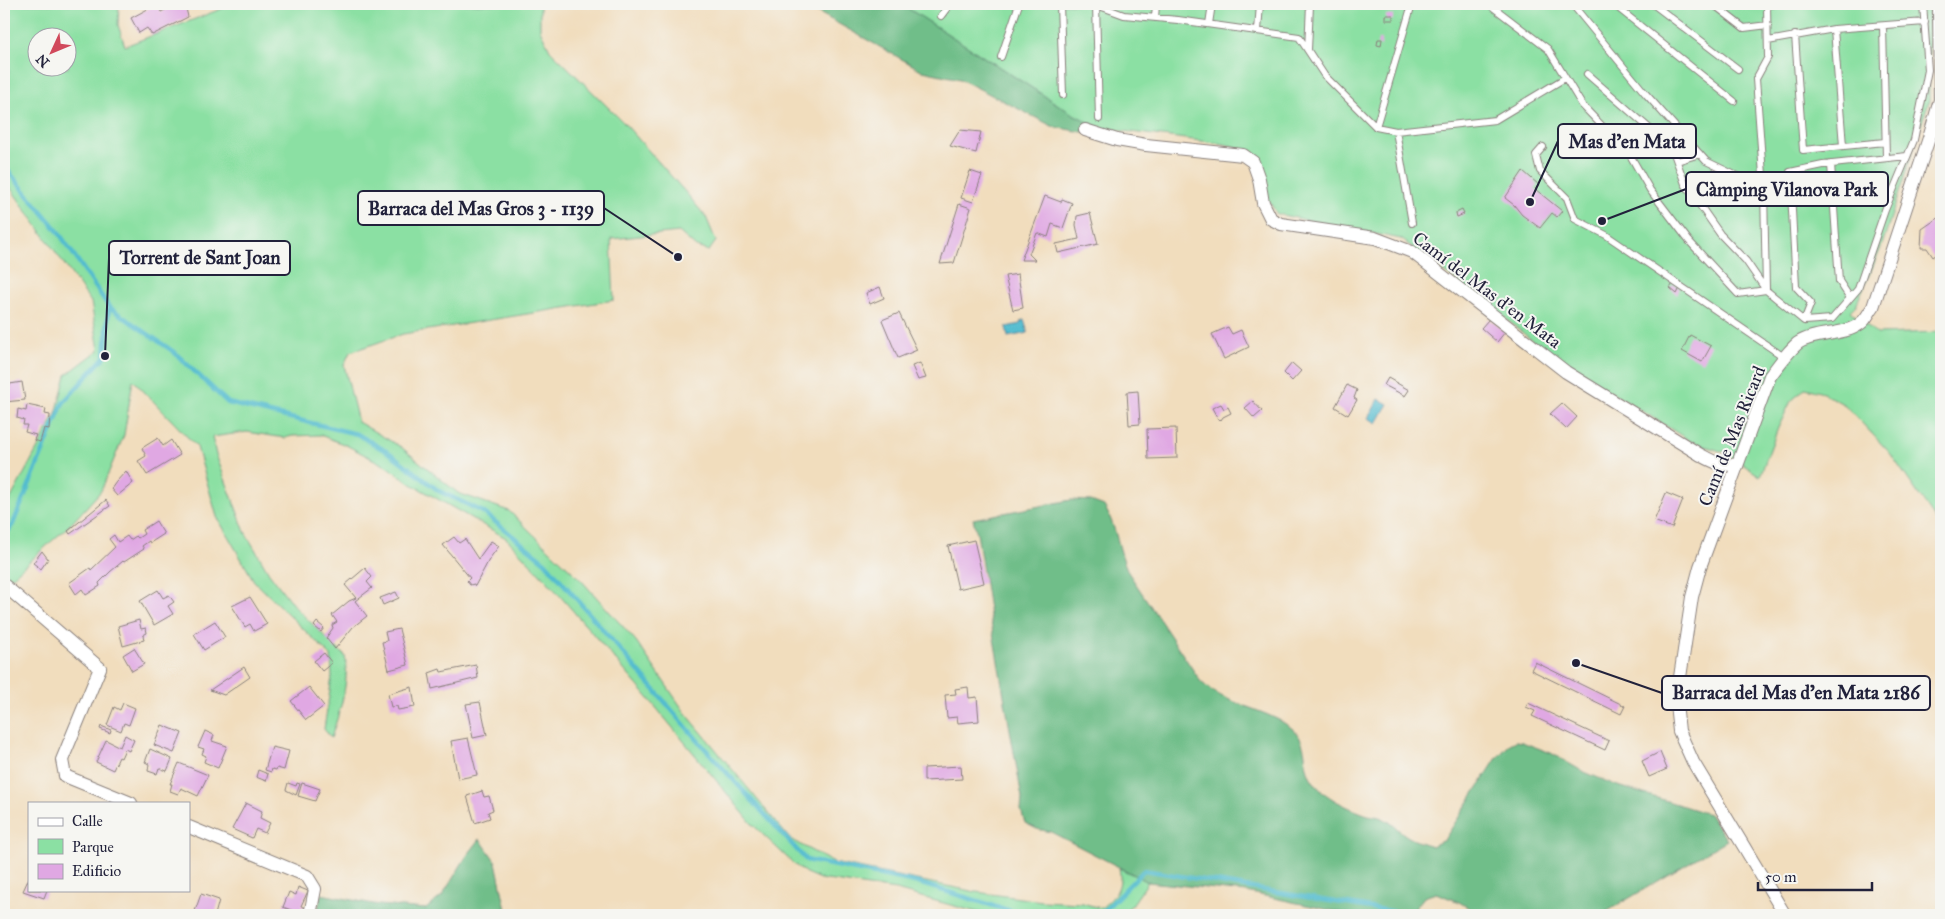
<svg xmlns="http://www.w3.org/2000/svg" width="1945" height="919" font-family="'IM FELL Great Primer',serif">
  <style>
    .green { fill: #8be0a3; stroke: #56816f; fill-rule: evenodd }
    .forest { fill: #70be89; stroke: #497062 }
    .water { fill: #52bccf; stroke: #3a6f85 }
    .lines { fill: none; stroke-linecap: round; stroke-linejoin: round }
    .stream { stroke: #52bccf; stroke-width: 4.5 }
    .building { fill: #e0a8e3 }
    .lane-casing { stroke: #8a807c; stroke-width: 8 }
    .street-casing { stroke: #8a807c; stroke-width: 14 }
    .lane { stroke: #fff; stroke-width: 6 }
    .street { stroke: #fff; stroke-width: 12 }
    .labels { text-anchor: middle; stroke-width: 4; stroke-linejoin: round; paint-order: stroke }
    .street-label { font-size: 18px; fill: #22223b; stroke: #f6f6f2 }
    .leader { fill: none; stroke: #22223b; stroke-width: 2 }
    .callout-dot { fill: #22223b; stroke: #f6f6f2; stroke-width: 2 }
    .callout { fill: #f6f6f2; stroke: #22223b; stroke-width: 2 }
    .callout-label { font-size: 19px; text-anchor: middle; font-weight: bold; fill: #22223b }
  </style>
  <rect width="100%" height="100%" fill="#f6f6f2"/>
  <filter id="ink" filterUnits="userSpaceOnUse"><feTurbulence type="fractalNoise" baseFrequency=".02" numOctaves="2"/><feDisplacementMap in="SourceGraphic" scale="10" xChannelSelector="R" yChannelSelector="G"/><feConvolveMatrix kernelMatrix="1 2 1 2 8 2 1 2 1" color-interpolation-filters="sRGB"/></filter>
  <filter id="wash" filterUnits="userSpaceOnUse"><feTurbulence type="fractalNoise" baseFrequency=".0096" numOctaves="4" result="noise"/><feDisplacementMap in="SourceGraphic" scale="20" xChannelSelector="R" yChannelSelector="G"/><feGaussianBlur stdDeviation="1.12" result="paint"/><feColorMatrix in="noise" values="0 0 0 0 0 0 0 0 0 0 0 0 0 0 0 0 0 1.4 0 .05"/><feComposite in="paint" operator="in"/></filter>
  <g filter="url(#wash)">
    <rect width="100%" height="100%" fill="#f1ddbd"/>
    <path class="green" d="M8,4H119L118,25L125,46L234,4H540V30L550,50L625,124L687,194L706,217L716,241L709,251L696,247L679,232L611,239L614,300L403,334L350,352L344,365L358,422L401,447L458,493L509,511L580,579L636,641L684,711L790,839L834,863L976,892L1042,901L1082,903L1101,908C1116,896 1123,887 1119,868L1148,882L1132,905L1120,915H987L896,890L820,879L806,873L795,865L753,825L644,693L548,582L506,538L413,485L386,466L346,445L320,435L292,436L285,438L247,432L212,437L216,455L245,532L269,573L294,606L345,656C350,683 339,713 331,738L324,729L332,677L331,656L254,581L217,517L197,447L133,380L124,435L101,491L72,523L12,577L4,578V511L56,414L66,375L99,350L91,302L4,179V93L9,92ZM38,38H68V68H38Z
      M901,4H1929V101L1881,248L1856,305L1850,311L1877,334L1941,332V527L1890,453L1845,405L1823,393L1806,388L1791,401L1778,428L1760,476L1726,453L1690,441L1626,401L1563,366L1500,314L1401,239L1277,214L1267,198L1260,163L1253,151L1224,144L1100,128L1071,113Z"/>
    <path class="forest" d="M803,4H901L1071,113L1100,128L1082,132L1054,127L960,79L923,71Z
      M1071,500L1091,501L1104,506C1117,527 1118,550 1128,572L1201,682C1223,704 1263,708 1289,726C1312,743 1300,763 1313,781C1323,797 1350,809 1368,815C1372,816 1378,816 1382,818C1390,821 1397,829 1404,834C1412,840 1422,843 1432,846L1444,840L1497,758L1510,744L1516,741L1522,742L1551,753L1582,771L1615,785L1709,814L1727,840L1601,915H1481L1459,902L1436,893L1424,897L1410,915H1353L1246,892L1148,882L1051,832L1037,829L1025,823L1021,810L1022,798L990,616L977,533L973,519Z
      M480,839L496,862L507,915H317L321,894L379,905L426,909L442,896L466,857Z"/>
    <path class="water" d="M1024,320L1028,333L1008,337L1006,327L1020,324L1021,321Z
      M1379,399L1388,404L1377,423L1368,418Z"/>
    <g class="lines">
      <path class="stream" d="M4,166L57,230L109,307L105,356L63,403L13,524L4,537
        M109,307L174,352L228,403L357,434L391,454L439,491L483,512L545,562L700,743L806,860L915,882L1024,915
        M1100,915L1144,870L1401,913"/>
    </g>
    <g id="blocks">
      <path class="building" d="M157,4L161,12L176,4H185L188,17L152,35L147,28L139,33L131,18Z
        M1386,15H1393V20H1386Z
        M1378,39H1382L1381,46L1377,45Z
        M960,130L981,132L976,153L950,146Z
        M970,171L982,175L973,202L961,198Z
        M1523,171L1539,185L1535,189L1562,211L1557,217L1552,213L1540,228L1522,215L1514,205L1505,198Z
        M1045,196L1061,202L1062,199L1072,203L1063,228L1052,224L1048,237L1037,233L1029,254L1035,260H1021Z
        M959,204L971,208L954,263L940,264Z
        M1462,210L1464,214L1457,217L1456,213Z
        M1090,213L1098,244L1058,253L1056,244L1079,239L1076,225L1077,216Z
        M1938,218L1941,223V251L1933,257L1927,248H1921L1922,229Z
        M1018,274L1023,308L1013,310L1005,276Z
        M1673,284L1680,288L1677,294L1670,288Z
        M880,287L884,298L870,304L866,293Z
        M899,313L917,350L898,358L882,320Z
        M1489,319L1505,332L1497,342L1481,328Z
        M1228,327L1232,334L1241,330L1249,347L1224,359L1212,334Z
        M1690,335L1711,346L1702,362L1682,351Z
        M920,363L926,378L918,380L912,366Z
        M1292,363L1301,371L1292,381L1284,373Z
        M1388,378L1409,390L1405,396L1384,385Z
        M22,382L25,400L4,402V385Z
        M1347,385L1357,390L1354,398L1357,400L1348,415L1335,407Z
        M1138,391L1140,424L1129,425L1127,392Z
        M1253,401L1262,411L1254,418L1245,408Z
        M1562,403L1577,417L1566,429L1550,414Z
        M1221,404L1224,409L1228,407L1231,413L1223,417L1221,420L1218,419L1212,408Z
        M27,405L46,409L45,414L50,415L49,429L44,428L40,442L34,440L36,435L25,432L27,425H23L24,420L17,418L18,409L26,411Z
        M1176,428L1177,458L1148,459L1147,429Z
        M158,438L163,446L171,440L180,455L147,475L138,461L146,456L142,448Z
        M126,471L133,483L117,496L111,489L116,482Z
        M1666,493L1683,500L1672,528L1654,521Z
        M106,500L110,506L107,508L70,534L68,531Z
        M156,521L164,534L150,543L149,541L142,546L144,549L124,562L123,561L110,572L99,583L100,586L86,595L82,589L76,594L69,583L90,568L91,570L115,547L109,539L114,535L118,542L127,536L130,540L136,536L138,538L144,534L142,530Z
        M454,537L459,543L465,539L478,559L491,541L499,546L490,558L475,586L474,584L470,585L467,581L470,578L443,545Z
        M974,540L984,583L958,589L948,546Z
        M42,551L48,559L41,569L33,563Z
        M365,568L372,577L367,582L372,588L355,601L367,616L353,627L335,649L326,638L333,628L332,625L337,622L332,615L349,601L356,598L345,585Z
        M158,590L163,598L169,595L174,602L168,606L173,614L154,625L140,601Z
        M396,592L399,598L383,605L380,598Z
        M250,597L267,624L254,631L250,624L245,627L232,606Z
        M139,620L141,629L146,628L147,633L143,635L144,640L123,646L118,626Z
        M215,621L225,637L204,650L194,634Z
        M317,622L324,628L321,632L314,626Z
        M399,629L408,665L389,670L382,642L387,641L385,632Z
        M134,648L144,664L132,671L123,655Z
        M324,653L332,663L322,671L314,661Z
        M1535,662L1625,706L1621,714L1531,670Z
        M476,665L478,678L432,689L429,673L440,669L441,672Z
        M244,667L250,677L224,695L210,690Z
        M309,687L324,706L306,720L291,701Z
        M412,687L415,707L398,710L397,706L391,707L388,694Z
        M968,687L969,698L977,697L979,721L958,723L957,717L947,718L945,695L956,694L955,689Z
        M480,702L487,735L473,738L466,704Z
        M123,703L135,708L129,725L124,723L121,731L107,725L114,707L120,710Z
        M1528,703L1609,741L1605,750L1532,716L1535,711L1526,707Z
        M162,725L182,733L174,753L154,745Z
        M101,726L111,730L110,733L100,729Z
        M205,731L214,735L212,741L227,746L218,768L204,762L206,756L202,754L204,749L198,747Z
        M125,735L134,740L129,751L125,749L121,758L119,757L113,770L96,762L106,740L120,747Z
        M468,738L477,775L458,779L451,741Z
        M272,747L289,751L284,770L277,768L276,770L272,769L271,772L265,770Z
        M150,749L172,759L167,771L159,768L157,774L148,771L149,764L145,762Z
        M1660,752L1667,769L1649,777L1642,761Z
        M179,763L208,775L198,796L181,788L178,794L170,791L172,784H170Z
        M961,766L962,779L924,781V768Z
        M258,770L268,774L266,781L256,777Z
        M288,783L296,786L297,783L300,784L296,795L286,790Z
        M302,783L320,789L315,801L298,796Z
        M482,791L484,797L489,796L493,810L488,812L490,818L475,823L467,796Z
        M246,803L262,811L260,818L270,823L265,833L256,829L252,838L232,829Z
        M29,878V890H47L44,898L23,891Z
        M298,887L308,891L301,906L307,908L304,915H298L299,913L283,907L289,892L296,895Z
        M201,894L219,900L215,915L194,914Z"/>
    </g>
  </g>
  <g filter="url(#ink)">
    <use href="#blocks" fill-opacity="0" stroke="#8a807c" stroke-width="1"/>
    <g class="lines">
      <defs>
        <path id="lane" d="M1060,4L1063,95
          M1094,4L1124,15L1178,20L1299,37L1324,75L1376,127L1396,131L1495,120L1565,78
          M1096,4L1099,119
          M1489,4L1548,49L1582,105L1630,155L1650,190L1689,241L1738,294L1766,290L1764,189L1756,79L1768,57L1767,4
          M1572,4L1645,93L1706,161L1764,189
          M1613,4L1734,101
          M1653,4L1738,69
          M1713,4L1744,28L1768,25
          M1767,5L1775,4
          M941,16L950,4
          M1155,18L1156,4
          M1209,24L1212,4
          M1883,26L1886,158
          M1834,29L1843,146
          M1258,31L1260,4
          M1795,35L1803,150L1885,142
          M1768,41L1834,29L1925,22
          M1308,50L1310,4
          M1001,57L1019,4
          M1587,74L1672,148L1685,184L1720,234L1746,261L1766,290L1804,321L1832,319L1858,289L1885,210L1914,140L1928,70L1923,4
          M1376,127L1412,4
          M1396,131L1412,223
          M1543,147L1536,155L1540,171L1567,198L1575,219L1606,235L1784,357
          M1677,161L1700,154
          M1831,164L1839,281L1850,298
          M1804,321L1811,303L1796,287L1790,172L1823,165L1907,156"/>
        <path id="street" d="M1085,130L1117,140L1146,145L1243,155L1253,162L1259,179L1263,203L1271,219L1281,224L1375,238L1412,252L1566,372L1699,454C1712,461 1723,468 1737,463
          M4,585L100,668L62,760L65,776L131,803
          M189,827L307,876L315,889L310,915
          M1785,915L1693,762L1679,731L1676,704L1692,597L1700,567L1770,376C1779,365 1787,352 1798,343C1816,331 1843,337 1861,323C1866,320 1869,312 1873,307L1930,135L1940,100L1939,4"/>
      </defs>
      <use href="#lane" class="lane-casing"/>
      <use href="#street" class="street-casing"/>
      <use href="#lane" class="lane"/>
      <use href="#street" class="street"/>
    </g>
  </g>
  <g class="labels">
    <g class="street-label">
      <text transform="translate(1487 290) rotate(37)" y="6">Camí del Mas d'en Mata</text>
      <text transform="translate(1732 436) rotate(-68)" y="6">Camí de Mas Ricard</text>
    </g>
  </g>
  <path class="leader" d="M1530 202L1558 141M1602 221L1686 189M678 257L604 208M105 356L109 258M1576 663L1662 693"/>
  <g class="callout-dot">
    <circle cx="1530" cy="202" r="5"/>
    <circle cx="1602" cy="221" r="5"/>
    <circle cx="678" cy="257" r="5"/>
    <circle cx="105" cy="356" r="5"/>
    <circle cx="1576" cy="663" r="5"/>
  </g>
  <g class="callout">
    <rect x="1558" y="124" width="138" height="34" rx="5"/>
    <rect x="1686" y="172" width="202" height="34" rx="5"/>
    <rect x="358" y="191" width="246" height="34" rx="5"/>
    <rect x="109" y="241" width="181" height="34" rx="5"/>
    <rect x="1662" y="676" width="268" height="34" rx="5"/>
  </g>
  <g class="callout-label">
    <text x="1627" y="148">Mas d'en Mata</text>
    <text x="1787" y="196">Càmping Vilanova Park</text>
    <text x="481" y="215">Barraca del Mas Gros 3 - 1139</text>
    <text x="200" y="264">Torrent de Sant Joan</text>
    <text x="1796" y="699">Barraca del Mas d'en Mata 2186</text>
  </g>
  <rect width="1945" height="919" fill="none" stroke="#f6f6f2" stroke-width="20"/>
  <rect x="28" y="802" width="162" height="90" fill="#f6f6f2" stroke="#a1a1a9"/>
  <rect x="38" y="818" width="25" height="8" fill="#ffffff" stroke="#a1a1a9"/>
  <text x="72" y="826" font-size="15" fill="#22223b">Calle</text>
  <rect x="38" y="839" width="25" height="15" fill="#8be0a3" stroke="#a1a1a9"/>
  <text x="72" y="852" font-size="15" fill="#22223b">Parque</text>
  <rect x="38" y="864" width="25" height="15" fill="#e0a8e3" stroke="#a1a1a9"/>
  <text x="72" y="876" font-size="15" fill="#22223b">Edificio</text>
  <g transform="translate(52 52) rotate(226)"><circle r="24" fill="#f6f6f2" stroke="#a1a1a9"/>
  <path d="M0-4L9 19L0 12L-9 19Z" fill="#d1495b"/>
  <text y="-8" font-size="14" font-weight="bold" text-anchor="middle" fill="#22223b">N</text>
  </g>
  <path d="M1758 882v8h114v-8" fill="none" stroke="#22223b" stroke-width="2.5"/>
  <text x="1765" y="882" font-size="15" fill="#22223b" stroke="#f6f6f2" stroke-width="4" paint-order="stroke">50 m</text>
</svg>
